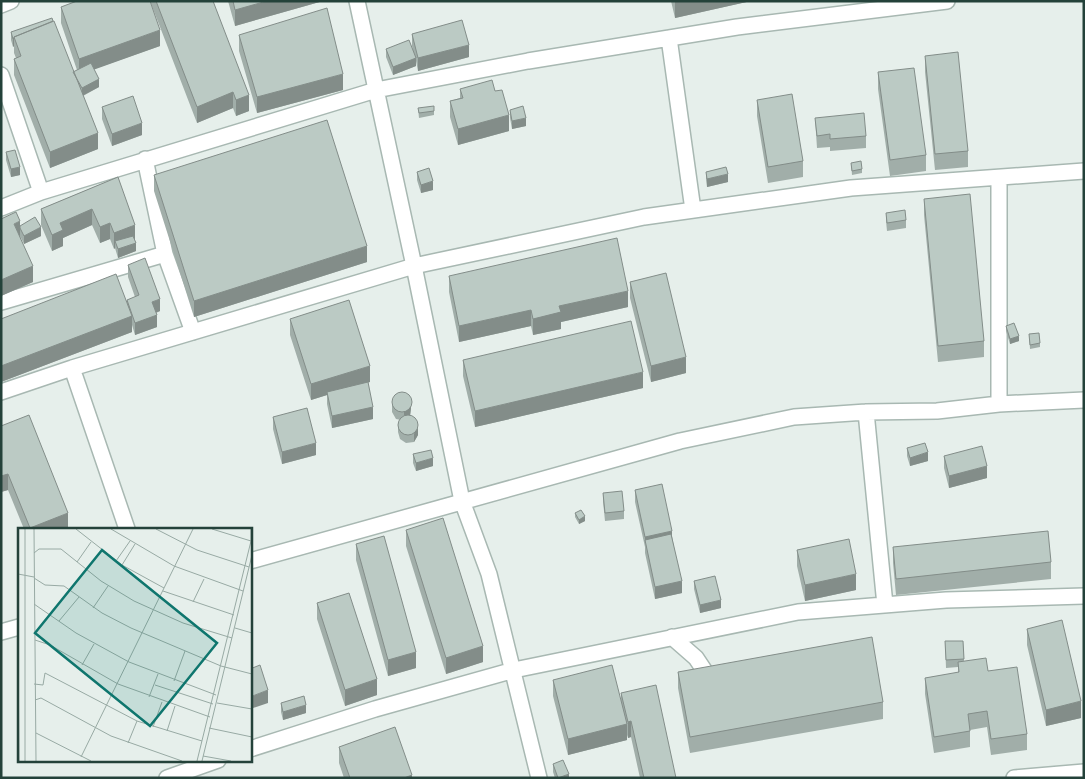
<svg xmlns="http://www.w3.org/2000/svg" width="1085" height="779" font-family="'Nunito Sans',sans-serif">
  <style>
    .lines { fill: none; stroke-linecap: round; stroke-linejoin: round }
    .minor-casing { stroke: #a8b8b2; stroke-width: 18 }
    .minor { stroke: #fff; stroke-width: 15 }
    .wall { fill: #a1aea9 }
    .shaded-wall { fill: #838d89 }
    .building { fill: #bbcac4; stroke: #838d89 }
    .inset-road { fill: none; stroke: #98aaa4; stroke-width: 1 }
    .view { fill: #0f766e; fill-opacity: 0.15; stroke: #0f766e; stroke-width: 2.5 }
    .inset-edge { fill: none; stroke: #24423a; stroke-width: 2.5 }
  </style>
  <rect width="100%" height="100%" fill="#e6efeb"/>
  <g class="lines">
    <defs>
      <path id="minor" d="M357,1L414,266L462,501L489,574L539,778
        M1,5L11,1
        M669,38L693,210
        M1,75L41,192
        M145,159L165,254L193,332
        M1,208L41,192L376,90L528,61L737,27L947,1
        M1,302L165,254
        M72,368L127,529
        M1,392L72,368L414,266L644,217L851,188L1084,171
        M999,404V178
        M866,412L885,605
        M250,561L680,441L794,417L866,412L937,411L999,404L1084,400
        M1,632L19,627
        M672,637L696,658L708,676
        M250,749L375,709L514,670L798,612L946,600L1084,596
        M167,778L218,760
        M1014,778L1084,772"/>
    </defs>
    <use href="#minor" class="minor-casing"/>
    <use href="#minor" class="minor"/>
  </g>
  <path class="wall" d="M150,1H213L249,111L236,116L233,108L197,123Z
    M228,1H323L235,26Z
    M671,1H751L675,18Z
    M61,7L160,46L94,69L99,87L83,96L98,149L50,168L14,75V59L16,58L14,53V46L13,47L11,40V32L74,72L77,70L61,23Z
    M412,34L469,57L418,71L416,61V66L393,75L386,57V49L413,50L412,46Z
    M239,35L343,90L257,113L239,51Z
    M925,56L968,151V167L935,170L925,72Z
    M878,72L926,155V171L890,176L878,89Z
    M460,89L495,91L509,131L458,145L450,117V101L460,98Z
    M757,100L803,161V177L768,183L757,116Z
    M102,107L142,135L112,146L102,119Z
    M418,108L434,111V115L419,118Z
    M510,110L526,126L512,129L510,118Z
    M815,118L866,136V148L830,151V147L817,148Z
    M6,152L20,175L11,177L6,160Z
    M851,163L862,169V173L852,175Z
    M417,172L433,190L421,193L417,180Z
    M706,172L728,182L707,187L706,180Z
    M154,175L367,262L194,317L154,191Z
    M118,177L135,241L136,251L118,258L115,248L114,249L110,239L100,243L92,225L63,238V246L52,251L41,225V209Z
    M924,199L984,341V357L938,362L924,215Z
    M886,213L906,220V228L887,231L886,221Z
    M20,226L41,236L24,244L20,236L33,282L1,296Z
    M128,265L160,311L156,313L157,327L135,335L132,325V332L1,382V319L127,303V300L135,297L128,277Z
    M449,276L628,307L561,322V329L533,335L531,326L459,342L449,292Z
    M630,282L686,373L651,382L630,298Z
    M290,319L370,382H368L373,419L332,428L327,404V395L311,400L290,335Z
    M1006,326L1019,341L1010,344L1006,331Z
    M1029,334L1040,343V347L1030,349Z
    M463,360L643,388L475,427L463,376Z
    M392,404L411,408L410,416L418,435L414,442L406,443L400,439L398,432V423L401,420L396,419L392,412Z
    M273,417L316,455L282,464L273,429Z
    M1,426L68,529H24L8,490L1,492Z
    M907,448L928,461L910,466L907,456Z
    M413,454L433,466L416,471L413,463Z
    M944,456L987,478L949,488L944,468Z
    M635,490L672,536L682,593L655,599L645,553V547L635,502Z
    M603,493L624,511V519L605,521L603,501Z
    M575,513L585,521L579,524L575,517Z
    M406,530L483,662L446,674L406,546Z
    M356,544L416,668L388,676L356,560Z
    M893,547L1051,562V579L896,595L893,563Z
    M797,550L856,590L805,601L797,566Z
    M694,581L721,608L700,613L694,589Z
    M317,603L377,695L345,706L317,619Z
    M1027,629L1081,718L1046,726L1027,645Z
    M945,641H963L964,661L988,671L1027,734V750L991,755L987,727L970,730V747L934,753L925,694V678L958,673V667L946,668Z
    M678,672L883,702V719L690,753L678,688Z
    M553,680L621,701V693L676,778H640L631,737L628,738L627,735V740L568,755L553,696Z
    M281,703L306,713L283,720L281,712Z
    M339,747L412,778H344L339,763Z
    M553,764L569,778H555L553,772Z"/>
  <path class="shaded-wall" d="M267,1H323L235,26V10Z
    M680,1H751L675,18V2Z
    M160,30V46L79,75V59Z
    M14,38V46L13,47V39Z
    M469,45V57L418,71V58Z
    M416,58V66L393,75V67Z
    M343,74V90L257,113V97Z
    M99,79V87L82,96V88Z
    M233,92V108L197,123V107Z
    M249,95V111L236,116V100Z
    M509,115V131L458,145V129Z
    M526,118V126L512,129V121Z
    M142,123V135L112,146V134Z
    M98,133V149L50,168V152Z
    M20,167V175L11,177V169Z
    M728,174V182L707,187V179Z
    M433,181V190L421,193V185Z
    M92,209V225L63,238V246L52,251V235L60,223Z
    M20,221V238L14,224Z
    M110,223V239L100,243V227Z
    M135,225V241H115V248L114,249V233Z
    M41,227V236L24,244V236Z
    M136,243V251L118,258V249Z
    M367,246V262L194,317V301Z
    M33,266V282L1,296V280Z
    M628,291V307L561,322V329L533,335V319L559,306Z
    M160,299V311L152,314V302Z
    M531,310V326L459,342V326Z
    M157,315V327L135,335V323Z
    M132,316V332L1,382V366Z
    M1019,336V341L1010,344V339Z
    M686,357V373L651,382V366Z
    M370,366V382L328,395L327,392V395L311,400V384Z
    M643,372V388L475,427V411Z
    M411,400V408L410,416L404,420V412Z
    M373,407V419L332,428V416Z
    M418,427V435L414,442V434Z
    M316,443V455L282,464V452Z
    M928,452V461L910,466V458Z
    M433,458V466L416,471V463Z
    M987,466V478L949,488V476Z
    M8,474V490L1,492V476Z
    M68,513V529H30V528Z
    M585,516V521L579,524V520Z
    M672,531V544L645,542V537Z
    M856,574V590L805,601V585Z
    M682,581V593L655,599V587Z
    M721,600V608L700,613V605Z
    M483,646V662L446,674V658Z
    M416,652V668L388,676V660Z
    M377,679V695L345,706V690Z
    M268,690V703L250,709V697Z
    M1081,701V718L1046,726V710Z
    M306,705V713L283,720V712Z
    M631,721V737L628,738V722Z
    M627,724V740L568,755V739Z
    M145,760H150L145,763Z
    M569,774V778H560Z
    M412,775V778H404Z"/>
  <path class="building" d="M77,1H150L160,30L79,59L61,7Z
    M156,1H213L249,95L236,100L233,92L197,107Z
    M233,1H267L235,10Z
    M327,8L343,74L257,97L239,35Z
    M52,18L53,21L14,37V38L13,39L11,32Z
    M462,20L469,45L418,58L412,34Z
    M54,21L98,133L50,152L14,59L21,56L14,37Z
    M409,40L416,58L393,67L386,49Z
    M958,52L968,151L935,154L925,56Z
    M91,63L99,79L82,88L73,72Z
    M914,68L926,155L890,160L878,72Z
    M492,80L495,91L502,90L509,115L458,129L450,101L463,98L460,89Z
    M792,94L803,161L768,167L757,100Z
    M133,96L142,123L112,134L102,107Z
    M434,106V111L419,113L418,108Z
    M523,106L526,118L512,121L510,110Z
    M864,113L866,136L830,139V134L817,136L815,118Z
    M327,120L367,246L194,301L154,175Z
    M15,150L20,167L11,169L6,152Z
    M861,161L862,169L852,171L851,163Z
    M726,167L728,174L707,179L706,172Z
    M429,168L433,181L421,185L417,172Z
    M118,177L135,225L114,233L110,223L100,227L92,209L60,223L63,230L52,235L41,209Z
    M970,194L984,341L938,346L924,199Z
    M905,210L906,220L887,223L886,213Z
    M16,212L20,221L14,224L33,266L1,280V219Z
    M35,217L41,227L24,236L20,228V226Z
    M133,236L136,243L118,249L115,241Z
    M617,238L628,291L559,306L561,312L533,319L531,310L459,326L449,276Z
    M145,258L160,299L152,302L157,315L135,323L127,300L139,295L128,265Z
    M666,273L686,357L651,366L630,282Z
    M116,274L132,316L1,366V319Z
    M349,300L370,366L311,384L290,319Z
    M631,321L643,372L475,411L463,360Z
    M1014,323L1019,336L1010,339L1006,326Z
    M1039,333L1040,343L1030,345L1029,334Z
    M368,382L373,407L332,416L327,392Z
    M392 402a10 10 0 1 1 20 0a10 10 0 1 1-20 0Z
    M307,408L316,443L282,452L273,417Z
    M29,415L68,513L30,528L8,474L1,476V426Z
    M398 425a10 10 0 1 1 20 0a10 10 0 1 1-20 0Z
    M925,443L928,452L910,458L907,448Z
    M982,446L987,466L949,476L944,456Z
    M431,450L433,458L416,463L413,454Z
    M662,484L672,531L645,537L635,490Z
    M622,491L624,511L605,513L603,493Z
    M581,510L585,516L579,520L575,513Z
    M443,518L483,646L446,658L406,530Z
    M1048,531L1051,562L896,579L893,547Z
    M671,534L682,581L655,587L645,540Z
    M384,536L416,652L388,660L356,544Z
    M849,539L856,574L805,585L797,550Z
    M715,576L721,600L700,605L694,581Z
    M349,593L377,679L345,690L317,603Z
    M1062,620L1081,701L1046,710L1027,629Z
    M872,637L883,702L690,737L678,672Z
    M945,641H963L964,659L946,660Z
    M986,658L988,671L1017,667L1027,734L991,739L987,711L968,714L970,731L934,737L925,678L959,672L958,662Z
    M260,665L268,690L250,697V669Z
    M612,665L627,724L568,739L553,680Z
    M656,685L676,778H644L631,721L628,722L621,693Z
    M304,696L306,705L283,712L281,703Z
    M395,727L412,775L404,778H350L339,747Z
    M563,760L569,774L558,778L553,764Z"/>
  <g transform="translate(18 528)">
    <rect width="234" height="234" fill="#e6efeb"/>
    <path class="inset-road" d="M16,1L18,233M58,1L104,37L146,60M93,1L156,38L225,63M138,1L179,22L231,39M194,1L233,13M0,22V1M16,25L21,21H43L83,53L116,73L165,95L214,110M0,29V65M98,33L112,13M59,34L73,14M104,37L117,16M0,46L16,49M16,50L27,57L46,58L84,85L113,100L203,138L234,146M145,63L216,87M175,74L186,51M16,76L58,105L111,134L198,167M75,80L90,58M41,93L61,69M217,100L234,105M17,112L32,117L100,156L192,189M0,120L1,233M64,137L76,116M156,153L167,123M16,156L25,157L27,145L119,193L184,213M137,157L195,176M131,169L140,146M17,172L23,170L93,208L164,233M199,175L234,181M135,199L144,174M191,200L234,209M149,203L157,178M18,205L73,233M110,215L119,193M185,228L213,233M63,229L175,1M7,233V1M179,233L233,13V1M184,233L234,27"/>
    <path class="view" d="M84,22L199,115L132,198L17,105Z"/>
    <rect width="234" height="234" class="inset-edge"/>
  </g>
  <rect width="1085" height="779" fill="none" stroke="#24423a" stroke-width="5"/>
</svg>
